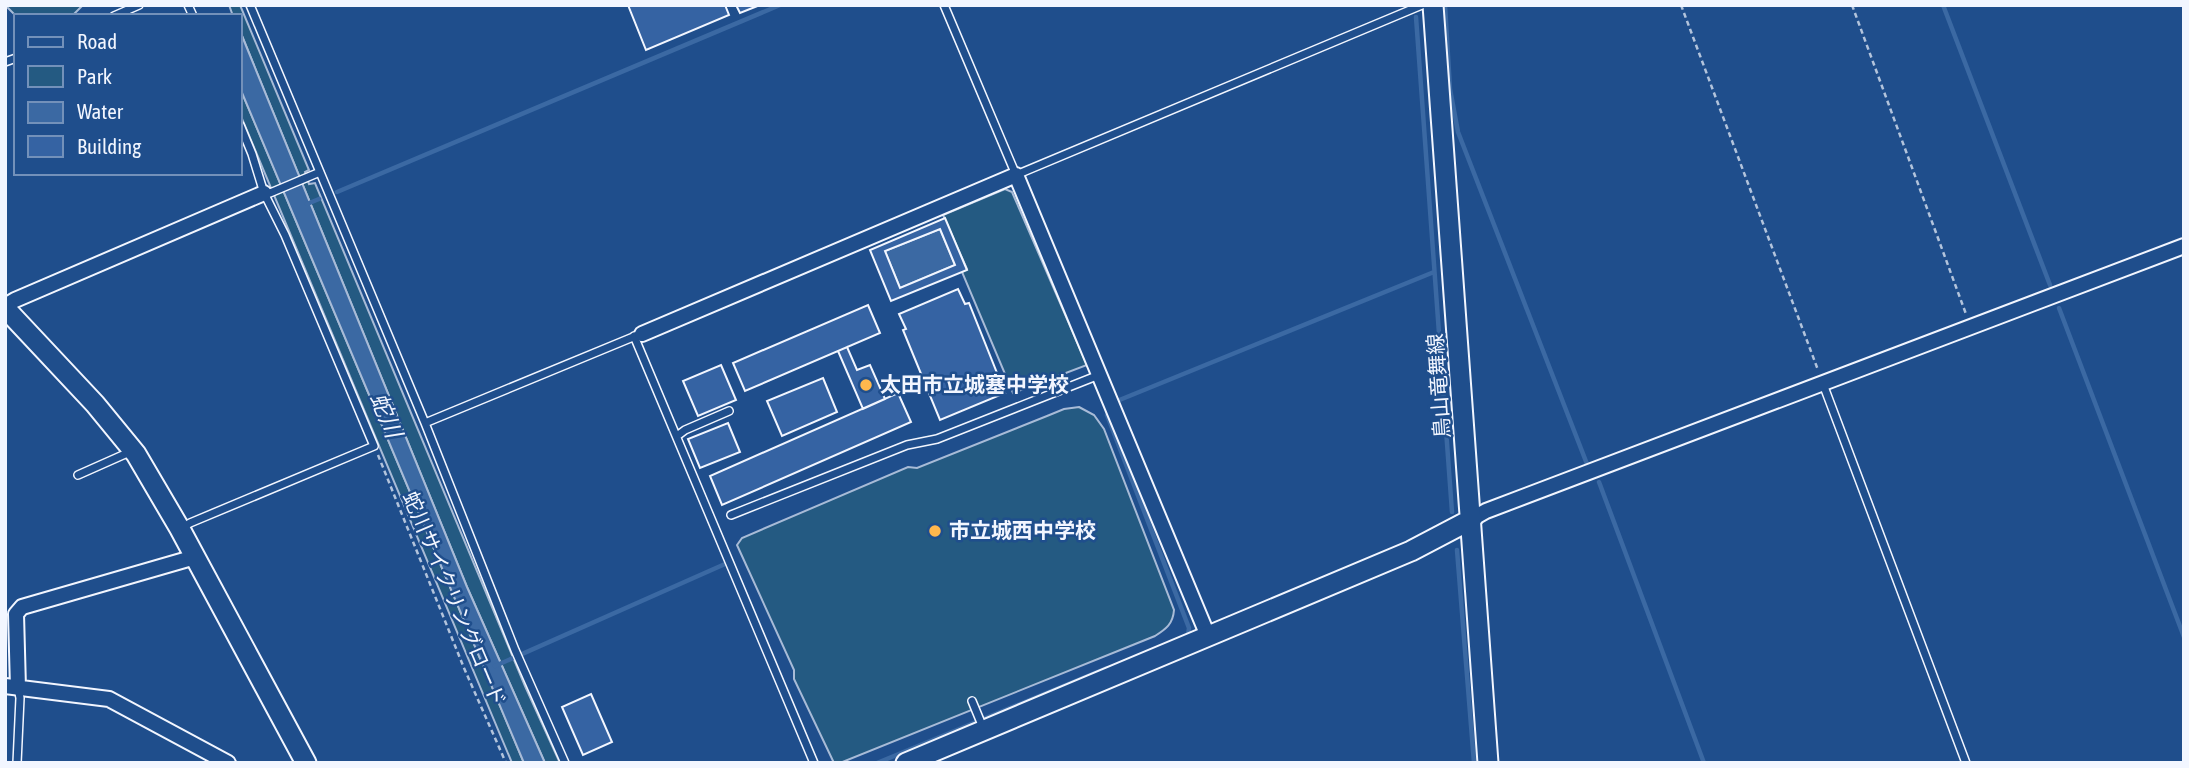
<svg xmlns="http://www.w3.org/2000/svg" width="2189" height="768" font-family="'Asap Condensed','Noto Sans JP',sans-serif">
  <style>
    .green { fill: #245a82; stroke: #a8bbd7; stroke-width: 2 }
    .water { fill: #3b69a3; stroke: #a8bbd7; stroke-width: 2 }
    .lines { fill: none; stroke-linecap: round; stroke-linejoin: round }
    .stream { stroke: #3b69a3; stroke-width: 4.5 }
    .building { fill: #3563a3; stroke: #f2f6ff; stroke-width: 2; fill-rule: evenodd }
    .lane-casing { stroke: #f2f6ff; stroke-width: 10 }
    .street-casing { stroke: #f2f6ff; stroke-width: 18 }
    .secondary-casing { stroke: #f2f6ff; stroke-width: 23 }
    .path { stroke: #b3c4dc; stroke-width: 2.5; stroke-dasharray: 5 3.5; stroke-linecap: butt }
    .lane { stroke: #1f4e8c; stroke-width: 7 }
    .street { stroke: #1f4e8c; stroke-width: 14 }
    .secondary { stroke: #1f4e8c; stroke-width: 19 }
    .poi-dot { fill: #ffb74d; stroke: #1f4e8c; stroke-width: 2.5 }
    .labels { text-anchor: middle; stroke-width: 5; stroke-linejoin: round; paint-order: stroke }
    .poi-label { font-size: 21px; font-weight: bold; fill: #f2f6ff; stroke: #1f4e8c; text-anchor: start }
    .street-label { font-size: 21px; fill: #f2f6ff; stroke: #1f4e8c }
    .water-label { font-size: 23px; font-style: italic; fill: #f2f6ff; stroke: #1f4e8c }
  </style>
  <rect width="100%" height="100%" fill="#1f4e8c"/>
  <path class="green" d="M5,5H83L72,16H16Z
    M229,5H240L309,170L305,172L309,184L315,183L525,686L560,763H545L467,587L240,31V16H233Z
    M240,88L524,763H512L240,114Z
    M1005,189L1012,192L1087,365L1013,393L962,272L967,269L943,215Z
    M1079,407L1094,415L1104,429L1174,610C1173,624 1166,629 1155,636L840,763H834L794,679V670L737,545L742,538L908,467L917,468L1047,416L1064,409Z"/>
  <path class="water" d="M240,31L467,587L545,763H524L240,88Z
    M940,229L955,265L900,288L885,251Z"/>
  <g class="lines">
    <path class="stream" d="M1445,5L1450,89L1458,132L1587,464
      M1943,5L2050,285
      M1416,17L1452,512
      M337,192L780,5
      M307,204L319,199
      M2059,308L2184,637
      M1117,401L1434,272
      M1107,415L1189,628L1188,635L1183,637
      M1599,482L1704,763
      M1457,550L1474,763
      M495,666L725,564
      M877,763L1107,668"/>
  </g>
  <path class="building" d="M628,5H725L729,15L646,50Z
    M736,5H760L740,13Z
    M945,218L967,270L891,301L870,250ZM940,229L955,265L900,288L885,251Z
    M958,289L965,304L969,303L1005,393L940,420L903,330L906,329L899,314Z
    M868,305L880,333L745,391L733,363Z
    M847,347L857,370L870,365L885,399L863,409L838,351Z
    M721,365L736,400L698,416L683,381Z
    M823,378L837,412L782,436L767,401Z
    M898,393L911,422L722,505L710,476Z
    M728,423L740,452L700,468L688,439Z
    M591,694L612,742L583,755L562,707Z"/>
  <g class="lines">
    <defs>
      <path id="lane" d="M188,5L193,16
        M250,5L425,423L515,650L565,763
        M944,5L1016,175L1422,5
        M114,16L139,5
        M5,62L16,58
        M264,193H270L320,172
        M634,336L814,763
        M1823,384L1966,763
        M425,423L638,335
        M677,436L685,430L729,411
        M78,475L132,451
        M731,515L907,445L937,439L1099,375
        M180,529L190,523L374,446L285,235L264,193L252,154L240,125
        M972,701L984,730
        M17,763L20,698L18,688"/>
      <path id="street" d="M5,306L15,300L264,193
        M642,334L1016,175L1208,636
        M1472,519L1486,511L2184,246
        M5,686L109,699L228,763
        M18,688L16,614L22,607L195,557"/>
      <path id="secondary" d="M1433,5L1488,763
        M5,308L95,404L136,454L180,529L306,763
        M906,763L1411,551L1472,519"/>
    </defs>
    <use href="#lane" class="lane-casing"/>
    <use href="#street" class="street-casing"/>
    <use href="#secondary" class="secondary-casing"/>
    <path class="path" d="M1681,5L1818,370
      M1852,5L1966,314
      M378,455L464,668L506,763"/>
    <use href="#lane" class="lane"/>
    <use href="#street" class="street"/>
    <use href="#secondary" class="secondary"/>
  </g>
  <g class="poi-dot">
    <circle cx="866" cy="385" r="7"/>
    <circle cx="935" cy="531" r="7"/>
  </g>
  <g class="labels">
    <g class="poi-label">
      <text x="880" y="392">太田市立城塞中学校</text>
      <text x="949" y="538">市立城西中学校</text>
    </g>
    <g class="street-label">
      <text transform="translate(1439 386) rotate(-94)" y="7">鳥山竜舞線</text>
      <text transform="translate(454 599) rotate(67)" y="7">蛇川サイクリングロード</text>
    </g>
    <g class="water-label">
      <text transform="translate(386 415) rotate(67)" y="8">蛇川</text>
    </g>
  </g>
  <rect width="2189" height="768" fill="none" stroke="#f2f6ff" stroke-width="14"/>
  <rect x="14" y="14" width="228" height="161" fill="#1f4e8c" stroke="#7391ba" stroke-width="2"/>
  <rect x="28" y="37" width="35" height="10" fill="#1f4e8c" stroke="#7391ba" stroke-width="2"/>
  <text x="77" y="49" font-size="21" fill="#f2f6ff">Road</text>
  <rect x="28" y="66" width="35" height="21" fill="#245a82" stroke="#7391ba" stroke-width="2"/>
  <text x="77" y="84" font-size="21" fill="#f2f6ff">Park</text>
  <rect x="28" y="102" width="35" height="21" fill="#3b69a3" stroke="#7391ba" stroke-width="2"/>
  <text x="77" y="119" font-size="21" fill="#f2f6ff">Water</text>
  <rect x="28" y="136" width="35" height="21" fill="#3563a3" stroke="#7391ba" stroke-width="2"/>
  <text x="77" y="154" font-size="21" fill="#f2f6ff">Building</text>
</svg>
